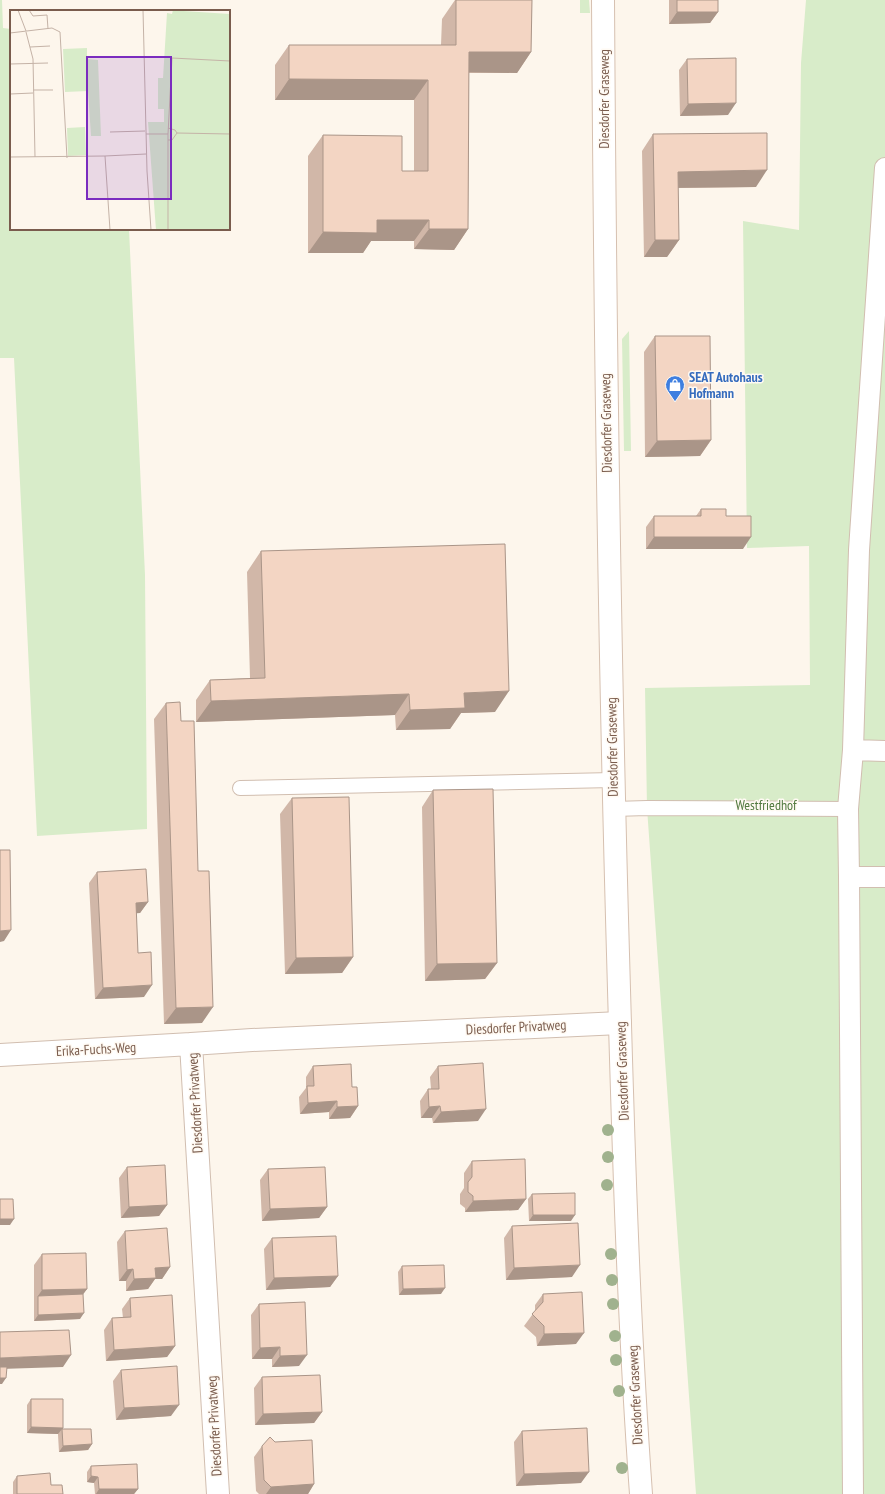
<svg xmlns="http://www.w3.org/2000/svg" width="885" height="1494" font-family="'PT Sans Narrow',sans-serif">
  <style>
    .green { fill: #d8ecc9 }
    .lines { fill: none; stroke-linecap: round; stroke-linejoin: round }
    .service-casing { stroke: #d1beb0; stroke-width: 16 }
    .pedestrian-casing { stroke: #d1beb0; stroke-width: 22 }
    .minor-casing { stroke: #d1beb0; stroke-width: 24 }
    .secondary-casing { stroke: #d6c0b0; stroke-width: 24 }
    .service { stroke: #fff; stroke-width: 14 }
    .pedestrian { stroke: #fff; stroke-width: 20 }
    .minor { stroke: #fff; stroke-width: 22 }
    .secondary { stroke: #fff; stroke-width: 22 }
    .tree { fill: #a0b28e }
    .wall { fill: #d1b7a8 }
    .shaded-wall { fill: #aa9588 }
    .building { fill: #f3d5c3; stroke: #aa9588 }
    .labels { text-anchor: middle; stroke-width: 3; stroke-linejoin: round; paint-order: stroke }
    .street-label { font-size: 14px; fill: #7a5c4d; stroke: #fffaf3 }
    .shop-label { font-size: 14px; font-weight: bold; fill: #366cbe; stroke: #fffaf3; text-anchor: start }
    .park-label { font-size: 14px; fill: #537a41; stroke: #fffaf3 }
    .inset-road { fill: none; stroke: #c5b3a7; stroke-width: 1 }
    .view { fill: #7b2cbf; fill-opacity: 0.15; stroke: #7b2cbf; stroke-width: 2 }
    .inset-edge { fill: none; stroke: #7a5c4d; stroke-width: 2 }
  </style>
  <rect width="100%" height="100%" fill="#fdf6ec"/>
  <path class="green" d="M0,0H2L3,28L11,29V229H129L145,575L147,829L37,836L14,358H0Z
    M580,0H589L590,13H580Z
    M806,0H885V1494H696L647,808L645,688L810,685L809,546L747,548L743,221L799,230L801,63Z
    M629,331L631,451H624L622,339Z"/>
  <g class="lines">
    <defs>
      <path id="service" d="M240,788L613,780
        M614,809L647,808L848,809"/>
      <path id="pedestrian" d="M853,750L885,751
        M849,877H885
        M853,1494L849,877L848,809L853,750L859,550L885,168"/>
      <path id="minor" d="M0,1055L191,1044
        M218,1494L191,1044L252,1040L620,1023"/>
      <path id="secondary" d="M603,0C605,318 609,636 618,954C623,1134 628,1314 641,1494"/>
    </defs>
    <use href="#service" class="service-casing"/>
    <use href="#pedestrian" class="pedestrian-casing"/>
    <use href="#minor" class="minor-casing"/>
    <use href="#secondary" class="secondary-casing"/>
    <use href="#service" class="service"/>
    <use href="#pedestrian" class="pedestrian"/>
    <use href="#minor" class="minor"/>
    <use href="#secondary" class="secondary"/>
  </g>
  <g class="tree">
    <circle cx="608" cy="1130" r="6"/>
    <circle cx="608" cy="1157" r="6"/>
    <circle cx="607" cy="1185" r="6"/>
    <circle cx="611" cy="1254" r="6"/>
    <circle cx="612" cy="1280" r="6"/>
    <circle cx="613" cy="1304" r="6"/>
    <circle cx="615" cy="1336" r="6"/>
    <circle cx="616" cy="1360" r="6"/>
    <circle cx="619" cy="1391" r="6"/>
    <circle cx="622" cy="1468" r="6"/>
  </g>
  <path class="wall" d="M455,0H532L531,52L517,73H469L468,229L454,250L414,249V241H371L363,253H308V156L323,135L402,171H414V100H275V65L289,45H441L442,19Z
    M669,0H718V12L710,23L669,24Z
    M687,59L728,115L680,116L679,70Z
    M653,134L756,187L678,188L679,240L667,257H644L642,151Z
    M655,336L711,440L700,456L645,457L644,352Z
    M701,509L726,516L743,549H646V527L654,516H696Z
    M261,551L495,712L461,713L450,729L396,730L395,715L196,722V700L210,680L250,678L247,572Z
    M166,703L181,721L202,1023L164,1024L154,719Z
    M433,790L497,963L485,979L425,981L422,807Z
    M292,798L353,957L342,973L285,974L280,814Z
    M97,872L148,902L140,913H136L138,953L144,997L95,999L89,883Z
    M313,1066L352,1087L358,1106L350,1118L329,1119V1112L300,1114L299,1097L306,1088V1077Z
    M438,1066L478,1121L433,1123L432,1118H421L420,1101L428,1089H431L430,1077Z
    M472,1161L526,1199L518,1210L465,1212V1208L460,1204V1194L464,1188V1173Z
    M127,1167L167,1205L159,1216L121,1218L119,1178Z
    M268,1169L327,1207L319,1218L262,1221L260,1180Z
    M532,1194L571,1221H529L528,1199Z
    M512,1226L572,1277L506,1280L504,1238Z
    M125,1231L170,1267L162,1279H155L148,1289L126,1291V1281H119L117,1242Z
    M272,1238L338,1276L330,1287L266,1290L264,1249Z
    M42,1254L87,1289L83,1294L80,1319L34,1321V1265Z
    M402,1266L441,1294L399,1295L398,1272Z
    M543,1294L576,1344L537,1346L536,1337L524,1326L535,1311V1305Z
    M130,1298L175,1346L167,1357L106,1361L104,1330L112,1318H123L122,1309Z
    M259,1304L299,1366L272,1367V1359H252L251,1315Z
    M121,1370L171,1416L116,1420L113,1381Z
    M262,1377L322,1412L314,1423L255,1425L254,1388Z
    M31,1399L63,1428V1429L92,1444L88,1450L59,1452L58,1435V1434L27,1433V1405Z
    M522,1431L581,1483L516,1486L514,1442Z
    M262,1446L314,1484L308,1494H259L256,1491L254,1457Z
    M91,1466L138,1489L134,1494H95L94,1483L87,1482V1472Z
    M17,1476L51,1485L63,1494H13V1482Z"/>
  <path class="shaded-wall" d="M677,12H718L710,23L669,24Z
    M469,52H531L517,73L454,72Z
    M289,79L428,80L414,100H275Z
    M736,103L728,115L680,116L688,104Z
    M767,170L756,187L666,188L678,172Z
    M377,220H429L414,241H371L363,253H308L323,232Z
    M429,229H468L454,250L414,249Z
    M655,240H679L667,257H644Z
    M711,440L700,456L645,457L657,441Z
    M654,537H751L743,549H646Z
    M509,691L495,712L461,713L450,729L396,730L410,710L464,693Z
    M409,694L395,715L196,722L211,701Z
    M148,902L140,913L128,914L136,903Z
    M11,930L4,941L0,942V931Z
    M353,957L342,973L285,974L296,958Z
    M497,963L485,979L425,981L437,964Z
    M152,985L144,997L95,999L103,988Z
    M213,1007L202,1023L164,1024L176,1008Z
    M337,1101L329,1112L300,1114L308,1103Z
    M358,1106L350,1118L329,1119L337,1107Z
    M440,1106L432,1118H421L429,1107Z
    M486,1109L478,1121L433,1123L441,1112Z
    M526,1199L518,1210L465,1212L473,1201Z
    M167,1205L159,1216L121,1218L129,1207Z
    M327,1207L319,1218L262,1221L270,1209Z
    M533,1215H575L571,1221H529Z
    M0,1219H14L10,1225H0Z
    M580,1265L572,1277L506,1280L514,1268Z
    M170,1267L162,1279H155L148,1289L126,1291L134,1279L155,1268Z
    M133,1269L126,1281H119L127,1270Z
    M338,1276L330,1287L266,1290L274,1278Z
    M445,1288L441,1294L399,1295L403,1289Z
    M87,1289L79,1300L38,1296L42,1290Z
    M84,1313L80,1319L34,1321L38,1315Z
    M584,1333L576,1344L537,1346L544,1334Z
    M175,1346L167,1357L106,1361L114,1350Z
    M280,1347L272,1359H252L260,1348Z
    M71,1355L63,1367L0,1369V1358Z
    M307,1355L299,1366L272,1367L280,1356Z
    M0,1378H6L2,1384H0Z
    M179,1405L171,1416L116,1420L124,1408Z
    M322,1412L314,1423L255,1425L263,1414Z
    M31,1427L63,1428L62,1430V1429L58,1434L27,1433Z
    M92,1444L88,1450L59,1452L63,1446Z
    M589,1472L581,1483L516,1486L524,1474Z
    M91,1476L98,1477L94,1483L87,1482Z
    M314,1484L308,1494H266L271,1487Z
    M99,1489H138L134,1494H96Z"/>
  <path class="building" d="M456,0H532L531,52H469L468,229H429V220H377V233L323,232V135L402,136V171H428V80L289,79V45H456Z
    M677,0H718V12H677Z
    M736,58V103L688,104L687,59Z
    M767,133V170L678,172L679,240H655L653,134Z
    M655,336H710L711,440L657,441Z
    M701,509H726V516H751V537H654V516H701Z
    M505,544L509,691L464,693L465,708L410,710L409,694L211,701L210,680L265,678L261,551Z
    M180,702L181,721H194L198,871H209L213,1007L176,1008L166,703Z
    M493,789L497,963L437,964L433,790Z
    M349,797L353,957L296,958L292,798Z
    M0,850H10L11,930L0,931Z
    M146,869L148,902L136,903L138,953L151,952L152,985L103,988L97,872Z
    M483,1063L486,1109L441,1112L440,1106L429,1107L428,1089H439L438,1066Z
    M351,1064L352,1087H357L358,1106L337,1107V1101L308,1103L307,1086H314L313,1066Z
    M525,1159L526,1199L473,1201V1196L468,1192V1182L472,1177V1161Z
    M165,1165L167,1205L129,1207L127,1167Z
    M325,1167L327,1207L270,1209L268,1169Z
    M575,1193V1215H533L532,1194Z
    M0,1199H13L14,1219H0Z
    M578,1223L580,1265L514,1268L512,1226Z
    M167,1228L170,1267L155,1268L156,1278L134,1279L133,1269L127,1270L125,1231Z
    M336,1236L338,1276L274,1278L272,1238Z
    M86,1253L87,1289L42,1290V1254Z
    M444,1265L445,1288L403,1289L402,1266Z
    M582,1292L584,1333L544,1334V1326L532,1314L543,1302V1294Z
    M83,1294L84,1313L38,1315V1296Z
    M172,1295L175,1346L114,1350L112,1318L131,1317L130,1298Z
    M305,1302L307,1355L280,1356V1347L260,1348L259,1304Z
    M69,1330L71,1355L0,1358V1332Z
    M177,1366L179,1405L124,1408L121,1370Z
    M0,1367H7L6,1378H0Z
    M320,1375L322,1412L263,1414L262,1377Z
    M31,1399H63V1428L31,1427Z
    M587,1428L589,1472L524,1474L522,1431Z
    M62,1429H91L92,1444L63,1446Z
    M270,1437L275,1442L312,1440L314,1484L271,1487L264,1480L262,1446Z
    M137,1464L138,1489H99L98,1477L91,1476V1466Z
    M50,1473L51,1485H62L63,1494H17V1476Z"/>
  <defs>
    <symbol id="shop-pin" viewBox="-11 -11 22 30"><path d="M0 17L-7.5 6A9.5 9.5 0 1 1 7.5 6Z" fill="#3f7fe0" stroke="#fffaf3"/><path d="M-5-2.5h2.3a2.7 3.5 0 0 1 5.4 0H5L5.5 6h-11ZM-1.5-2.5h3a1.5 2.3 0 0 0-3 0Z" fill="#fff"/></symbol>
  </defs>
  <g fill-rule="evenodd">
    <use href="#shop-pin" x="664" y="374" width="22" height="30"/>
  </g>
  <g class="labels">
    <g class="street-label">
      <text transform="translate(604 99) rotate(-90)" y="5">Diesdorfer Graseweg</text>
      <text transform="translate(606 423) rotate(-91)" y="5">Diesdorfer Graseweg</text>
      <text transform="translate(612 747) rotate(-91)" y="5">Diesdorfer Graseweg</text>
      <text transform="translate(516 1027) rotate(-3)" y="5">Diesdorfer Privatweg</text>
      <text transform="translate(96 1049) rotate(-3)" y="5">Erika-Fuchs-Weg</text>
      <text transform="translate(622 1071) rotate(-92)" y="5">Diesdorfer Graseweg</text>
      <text transform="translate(195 1103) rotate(-93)" y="5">Diesdorfer Privatweg</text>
      <text transform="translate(635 1395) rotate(-93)" y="5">Diesdorfer Graseweg</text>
      <text transform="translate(214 1426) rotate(-93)" y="5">Diesdorfer Privatweg</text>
    </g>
    <g class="shop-label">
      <text x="689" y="382">SEAT Autohaus<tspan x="689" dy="16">Hofmann</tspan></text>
    </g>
    <g class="park-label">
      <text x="766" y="810">Westfriedhof</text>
    </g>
  </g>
  <g transform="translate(10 10)">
    <rect width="220" height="220" fill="#fdf6ec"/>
    <path d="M158,0L220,4V220H146L138,112H154V99H148V68H153L157,3L162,4L163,0ZM77,38V49L88,50L91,126H81L78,81L55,82L53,39ZM75,117L76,145L58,146L57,118Z" fill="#d8ecc9"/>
    <path class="inset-road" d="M8,0L16,21M19,0L23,6L37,5L38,19M133,0L137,161L141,220M16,22L23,49L25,147M0,23L42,18L50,22L57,148M20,37L40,36M0,54L38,53M23,80H43M0,84L23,83M158,118L165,120L167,123L220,124M100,122L135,121M136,124H158M158,130H162L167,123M0,147L95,146M100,220L95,146L136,144M158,220V124L162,48L220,51"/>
    <path class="view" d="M77,47H161V189H77Z"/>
    <rect width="220" height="220" class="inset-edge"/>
  </g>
</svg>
